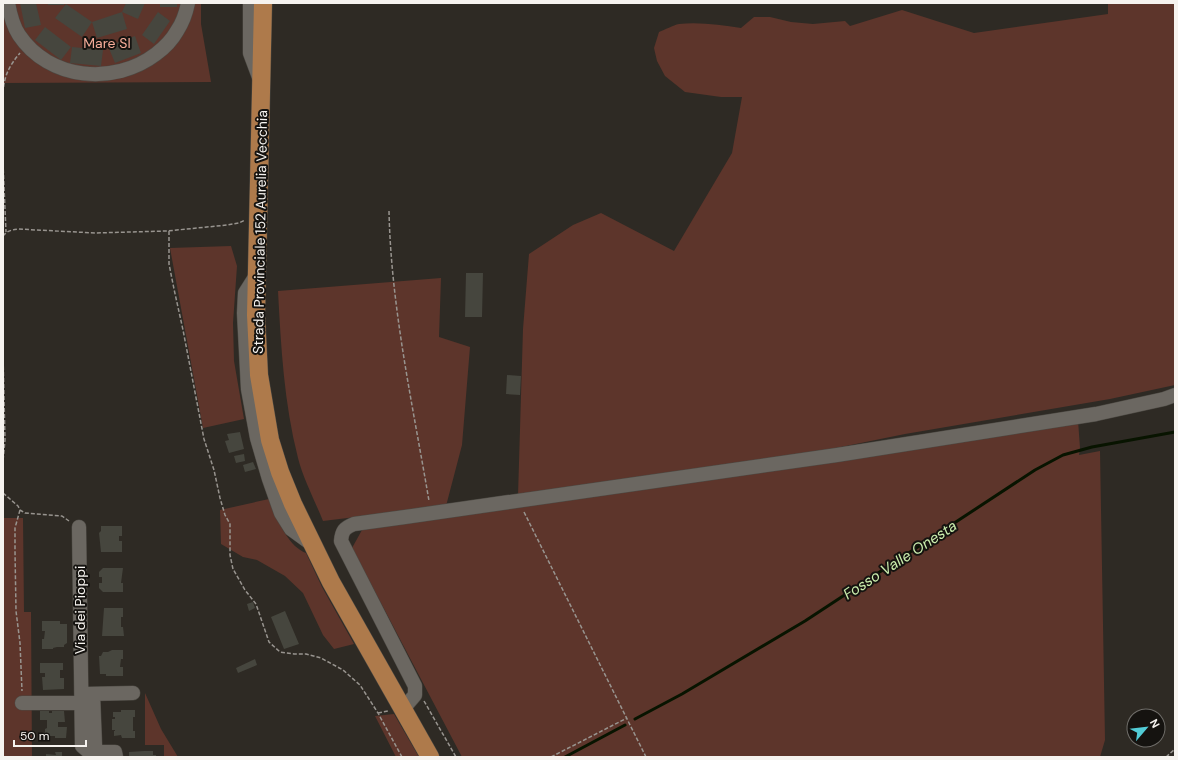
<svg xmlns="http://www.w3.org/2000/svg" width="1178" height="760" font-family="'DM Sans',sans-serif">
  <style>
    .green { fill: #5d352b }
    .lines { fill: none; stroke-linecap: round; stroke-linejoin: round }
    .stream { stroke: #081400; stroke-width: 3 }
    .building { fill: #46463e }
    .minor-casing { stroke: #4c4943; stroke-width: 15 }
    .major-casing { stroke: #4c4943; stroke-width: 19 }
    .path { stroke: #98948f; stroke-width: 1.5; stroke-dasharray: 4 2; stroke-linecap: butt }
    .minor { stroke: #6b6761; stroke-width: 14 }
    .major { stroke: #ae7a4b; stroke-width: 18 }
    .labels { text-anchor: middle; stroke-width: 4; stroke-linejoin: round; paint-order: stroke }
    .park-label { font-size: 14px; fill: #f6ac99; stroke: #151310 }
    .street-label { font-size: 14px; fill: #f6f3ef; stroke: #151310 }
    .water-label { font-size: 15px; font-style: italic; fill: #ccefae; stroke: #151310 }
  </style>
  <rect width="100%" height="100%" fill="#2e2a24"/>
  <path class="green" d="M3,3H201V24L211,82L3,83Z
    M1108,3H1175V385L1110,399L905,434L836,448L518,496L523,329L529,254L573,225L601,213L674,251L732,153L742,97H721L685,92L665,76L657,61L654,48L659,32C665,30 673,25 679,24C700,22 721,25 741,28L754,17H770L791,22L813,24L845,21L850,26L902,10L974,33L1108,14Z
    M231,246L237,266L233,323L234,361L244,419L203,428L170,248Z
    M441,278L439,337L470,347L462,445L446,506L323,521C315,501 303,478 298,458C284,403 281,347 278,291Z
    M1078,420L1080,448L1079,455L1100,451L1105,740L1100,757H462L352,548L362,530Z
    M269,499C276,516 287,546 306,553L322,587L354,644L334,649L323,635L303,593L285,576L257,560L243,557L221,544L220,510Z
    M3,518H23L24,612H31L32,757H3Z
    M145,693L161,729L178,757H164V745H145Z
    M394,714L419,757H396L375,716Z"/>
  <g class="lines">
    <path class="stream" d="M635,719L682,694L805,621L1035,470L1063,455L1092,447L1175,432
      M565,757L625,725"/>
  </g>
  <path class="building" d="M20,3H36L41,25L25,28Z
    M48,3H64V5H48Z
    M126,3H145L138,19L122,12Z
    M160,3H177V7H160Z
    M66,4L92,22L82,37L55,18Z
    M122,12L127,29L97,38L92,22Z
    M158,12L170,21L154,44L142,35Z
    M45,27L71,47L61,60L35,40Z
    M135,36L141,53L115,63L108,46Z
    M72,47L103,50L101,66L70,63Z
    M466,273H483L482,317H465Z
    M507,375L521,376L520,395L506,394Z
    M240,432L244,449L229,453L225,441L229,440L227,434Z
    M244,454L245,461L236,463L234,456Z
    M253,462L256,469L245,472L243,465Z
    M101,526H122V536H119V541H122V552H101L99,533L101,531Z
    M103,568H123L121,583H123V592H103L99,588V583H102V577H99V572Z
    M253,602L255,608L249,611L247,604Z
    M104,608H123V617H121V627H123L124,636H102Z
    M285,611L299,644L284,649L271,617Z
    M42,621H60V624H67V643L64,645V647H57L53,648V649H42V639H44L45,631H42Z
    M112,650H123V659H121L120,667H123V676H106V674H100L99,656H101L103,652H108Z
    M255,659L257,665L238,673L236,668Z
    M40,663H63V670H60V678H64V689L43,690L42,677H45V673H40Z
    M121,710H135V717H133V731H135V738H122L121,735L114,736V731H115V730H112V719H115V717H113V712H121Z
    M40,711H49V713H52V711H64L65,722H58V727H67L66,738H55V736H45V729L47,728V720H40Z
    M144,751H153V755H156V757H129V752Z
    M55,752H62V757H46V754L56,755Z"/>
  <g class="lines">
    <defs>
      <path id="minor" d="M8,3C10,14 13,26 19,35C49,80 114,86 156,54C164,48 172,40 177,31C183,22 186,13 188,3
        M250,3V53L259,77
        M257,274L245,293L244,313L248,389L257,438L269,479L281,513L291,529L313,545
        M79,527L82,746L89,752L95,745L93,694
        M85,694L133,693
        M22,703H76
        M403,709L415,695V686L341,541C342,531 344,528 354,524L405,517L837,455L1096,414L1164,399L1175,395
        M90,757L89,752H115L116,757"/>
      <path id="major" d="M263,3L256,315L259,375L270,440L280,472L293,504L331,582L430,757"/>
    </defs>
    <use href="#minor" class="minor-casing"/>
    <use href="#major" class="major-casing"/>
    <path class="path" d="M3,93C4,76 9,66 20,53
      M3,163L6,232
      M389,211C391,308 413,406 429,501
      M169,231V264L174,289L183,330L204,439L214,470L220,498L225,515L230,524V555L233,569L245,590L256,604L269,642L280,652L294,654H306L321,658L343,670L360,685L378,713L402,757
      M3,236C7,231 11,230 18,229L95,233L167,231L227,225L239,223L245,220
      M3,354L5,440L3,461
      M3,493L18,506L20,510L25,513L62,516L69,521
      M20,510L15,528V551L16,611L20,643L22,691
      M524,512L646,757
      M424,701L456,757
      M378,713L388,711
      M551,757L627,718
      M1166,757L1175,749"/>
    <use href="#minor" class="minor"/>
    <use href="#major" class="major"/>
  </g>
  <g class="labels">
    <g class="park-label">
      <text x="107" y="48">Mare SI</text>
    </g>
    <g class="street-label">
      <text transform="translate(260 232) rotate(-89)" y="5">Strada Provinciale 152 Aurelia Vecchia</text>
      <text transform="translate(80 610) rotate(-90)" y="5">Via dei Pioppi</text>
    </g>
    <g class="water-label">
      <text transform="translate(900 560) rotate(-33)" y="5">Fosso Valle Onesta</text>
    </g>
  </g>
  <rect width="1178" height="760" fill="none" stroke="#f6f3ef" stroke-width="8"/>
  <g transform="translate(1146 728) rotate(62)"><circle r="19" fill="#151310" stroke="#6f6d69"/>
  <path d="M0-3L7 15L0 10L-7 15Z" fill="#52ccd6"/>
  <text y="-6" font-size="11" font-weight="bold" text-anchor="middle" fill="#f6f3ef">N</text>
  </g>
  <path d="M14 740v6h72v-6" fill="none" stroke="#f6f3ef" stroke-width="2"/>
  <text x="20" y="740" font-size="12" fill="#f6f3ef" stroke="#151310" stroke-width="3" paint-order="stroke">50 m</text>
</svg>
